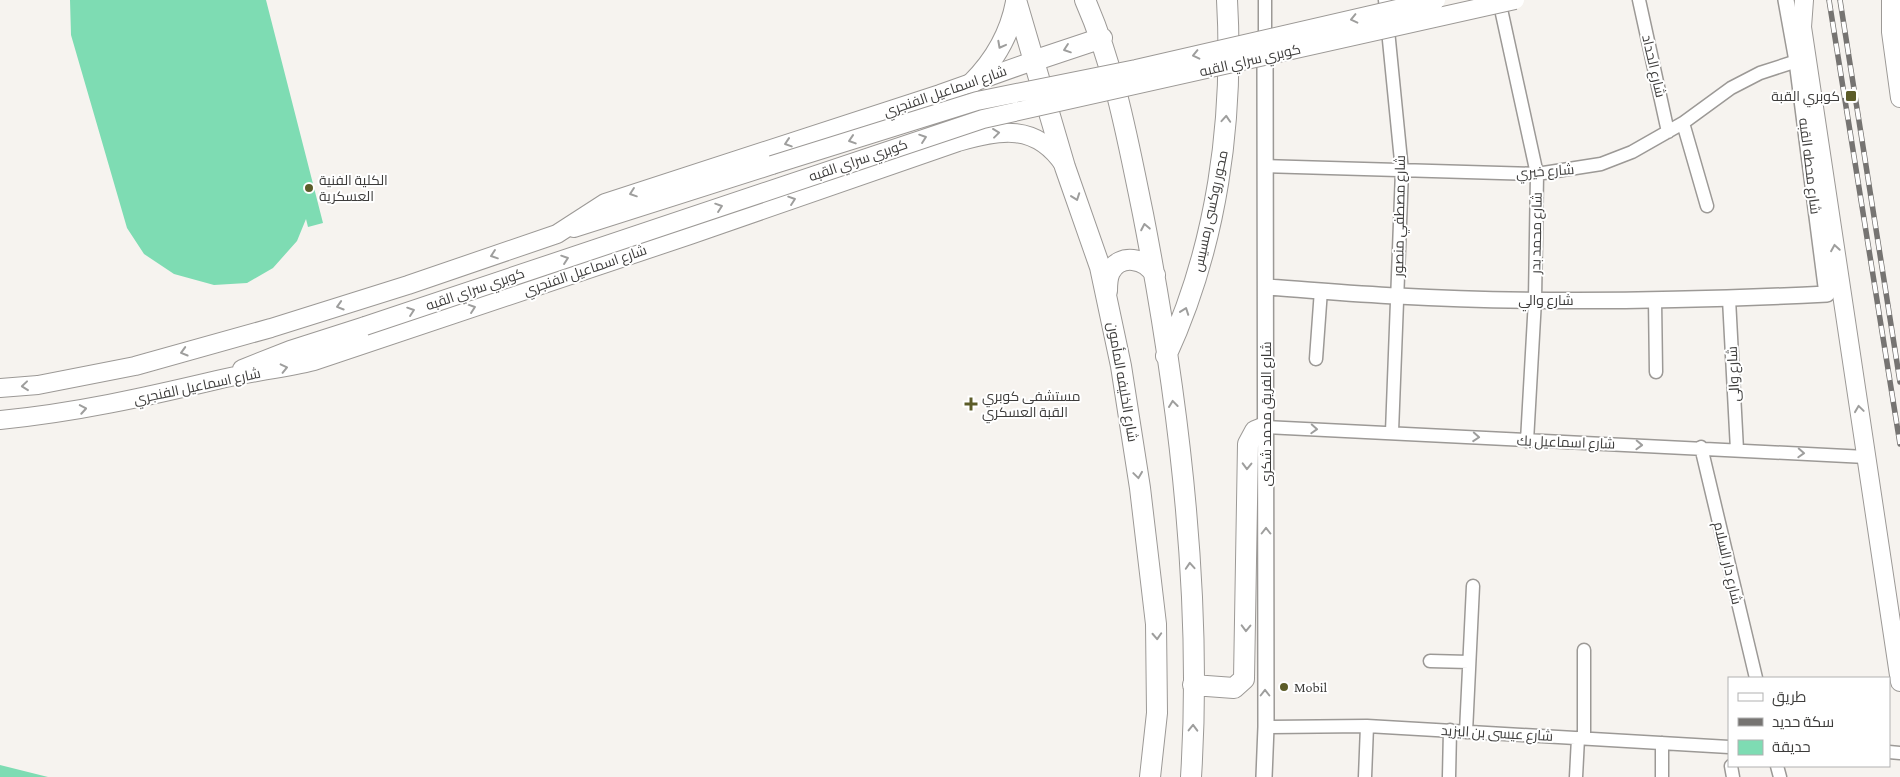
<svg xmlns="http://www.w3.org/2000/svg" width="1900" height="777" font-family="'Crimson Pro',Cairo,serif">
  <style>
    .green { fill: #7edcb3 }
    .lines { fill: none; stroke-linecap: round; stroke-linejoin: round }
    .minor-casing { stroke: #9c9996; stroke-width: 15 }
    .tertiary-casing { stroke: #9c9996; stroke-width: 18 }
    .secondary-casing { stroke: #9c9996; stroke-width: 20 }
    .primary-casing { stroke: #9c9996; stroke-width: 22 }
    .minor { stroke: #fff; stroke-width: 12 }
    .tertiary { stroke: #fff; stroke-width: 15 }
    .secondary { stroke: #fff; stroke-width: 18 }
    .primary { stroke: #fff; stroke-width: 20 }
    .rail-casing { stroke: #767472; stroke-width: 5.5 }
    .rail { stroke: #fff; stroke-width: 4; stroke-dasharray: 11; stroke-linecap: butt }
    .secondary-bridge-casing { stroke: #9c9996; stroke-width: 20; stroke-linecap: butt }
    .secondary-bridge { stroke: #fff; stroke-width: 18 }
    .oneway { stroke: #9e9e9d }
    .poi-dot { fill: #5c5c29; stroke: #fff; stroke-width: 2 }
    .labels { text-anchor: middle; stroke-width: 4; stroke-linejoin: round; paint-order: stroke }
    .street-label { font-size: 14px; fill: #3d3c3b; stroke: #fff }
    .poi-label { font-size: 14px; fill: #3d3c3b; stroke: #fff; text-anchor: start }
  </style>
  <rect width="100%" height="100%" fill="#f6f3ef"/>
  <path class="green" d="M70,0H266L323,223L308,227L306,219L297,241L273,268L247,283L214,285L174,274L144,254L127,228L71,35Z
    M0,765L48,777H0Z"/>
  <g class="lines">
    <defs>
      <path id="minor" d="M1265,0V46
        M1385,0L1402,171L1392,432
        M1499,0L1537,174L1535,300L1527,441
        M1639,0L1668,132
        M1683,123L1707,206
        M1265,166L1537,174L1601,164L1632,152L1683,123L1731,88L1760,73L1797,61
        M1729,299L1737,450
        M1655,300L1656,372
        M1316,359L1321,290
        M1265,427L1866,457
        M1701,447L1756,678
        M1584,650V738
        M1430,661L1469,662
        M1266,727L1367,726L1729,747
        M1466,732L1473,586
        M1889,752L1900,753
        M1731,766L1733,777
        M1777,766L1780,777
        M1365,777L1367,726
        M1449,777L1450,730
        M1576,777L1578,738
        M1662,777V743"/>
      <path id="tertiary" d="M1266,287C1310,290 1354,294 1398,296C1541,304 1684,301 1827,294L1797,61L1786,0
        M1264,777L1266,727L1265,52"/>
      <path id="secondary" d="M1804,0L1802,27L1900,682
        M1891,0V32L1900,98
        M574,228L772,165
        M242,369L290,350L365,326
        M0,388L38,385L135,366L271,328L408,285L557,234L605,203L940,94L1033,61
        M0,420C74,413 145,397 217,380C249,372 282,369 314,361L690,235L958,142C1000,130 1036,123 1064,165"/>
      <path id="primary" d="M1016,0L1065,167L1100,267L1121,366L1140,488L1156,624L1157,713L1150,777
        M1085,0C1115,68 1128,141 1143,214C1178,394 1203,593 1191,777
        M1033,61L1102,38
        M972,83C995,60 1010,34 1016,2
        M1107,291C1107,285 1107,278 1110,272C1120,253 1146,258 1155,275
        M1166,356C1217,246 1234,121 1227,0
        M1193,685L1234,688L1244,679L1248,444L1255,431L1265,427"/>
    </defs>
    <use href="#minor" class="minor-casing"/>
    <use href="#tertiary" class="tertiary-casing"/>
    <use href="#secondary" class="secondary-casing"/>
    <use href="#primary" class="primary-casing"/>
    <use href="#minor" class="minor"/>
    <use href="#tertiary" class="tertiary"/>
    <use href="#secondary" class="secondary"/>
    <use href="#primary" class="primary"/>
    <defs>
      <path id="rail" d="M1829,0L1900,444
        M1840,0L1900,382"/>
    </defs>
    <use href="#rail" class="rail-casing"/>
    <use href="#rail" class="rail"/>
    <defs>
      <path id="secondary-bridge" d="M772,165L977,101L1136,69L1436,0
        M365,326L983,119L1515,0"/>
    </defs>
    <use href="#secondary-bridge" class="secondary-bridge-casing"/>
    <use href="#secondary-bridge" class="secondary-bridge"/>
  </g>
  <defs><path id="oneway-chevron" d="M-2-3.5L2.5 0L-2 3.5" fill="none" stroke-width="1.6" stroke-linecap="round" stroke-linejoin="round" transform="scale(1.25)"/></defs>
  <g class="oneway">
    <use href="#oneway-chevron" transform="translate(1354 19) rotate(167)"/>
    <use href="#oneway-chevron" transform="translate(1001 45) rotate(118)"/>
    <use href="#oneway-chevron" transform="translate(1067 49) rotate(161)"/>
    <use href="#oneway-chevron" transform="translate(1196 55) rotate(167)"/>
    <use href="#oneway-chevron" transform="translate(1226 119) rotate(-86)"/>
    <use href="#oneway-chevron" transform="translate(996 133) rotate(-7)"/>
    <use href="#oneway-chevron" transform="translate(923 138) rotate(-19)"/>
    <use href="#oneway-chevron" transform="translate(852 140) rotate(162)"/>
    <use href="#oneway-chevron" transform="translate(788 143) rotate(162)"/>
    <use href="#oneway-chevron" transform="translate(633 193) rotate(161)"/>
    <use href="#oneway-chevron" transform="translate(1076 197) rotate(70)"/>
    <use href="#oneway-chevron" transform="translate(792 200) rotate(-19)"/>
    <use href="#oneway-chevron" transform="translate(719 207) rotate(-19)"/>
    <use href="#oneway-chevron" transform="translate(1145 227) rotate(-101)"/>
    <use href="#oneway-chevron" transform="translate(1835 248) rotate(-99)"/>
    <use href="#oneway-chevron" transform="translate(494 255) rotate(161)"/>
    <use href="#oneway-chevron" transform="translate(565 259) rotate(-19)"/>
    <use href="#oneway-chevron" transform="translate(340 306) rotate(163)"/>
    <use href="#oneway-chevron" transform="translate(472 308) rotate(-19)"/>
    <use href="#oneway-chevron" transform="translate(411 311) rotate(-19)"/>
    <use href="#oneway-chevron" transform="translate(1185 311) rotate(-70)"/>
    <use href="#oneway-chevron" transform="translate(184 352) rotate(164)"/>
    <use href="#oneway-chevron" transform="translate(284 368) rotate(-13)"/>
    <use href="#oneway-chevron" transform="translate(25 386) rotate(174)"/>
    <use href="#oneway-chevron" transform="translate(1173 404) rotate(-97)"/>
    <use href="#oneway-chevron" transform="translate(83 409) rotate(-10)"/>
    <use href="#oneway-chevron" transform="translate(1859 409) rotate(-98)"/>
    <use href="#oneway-chevron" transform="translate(1314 429) rotate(3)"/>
    <use href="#oneway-chevron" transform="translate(1476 437) rotate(4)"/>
    <use href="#oneway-chevron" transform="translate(1639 445) rotate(2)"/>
    <use href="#oneway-chevron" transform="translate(1801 453) rotate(3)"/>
    <use href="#oneway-chevron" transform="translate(1247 466) rotate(91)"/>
    <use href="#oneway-chevron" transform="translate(1138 475) rotate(82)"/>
    <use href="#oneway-chevron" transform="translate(1266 531) rotate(-90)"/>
    <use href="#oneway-chevron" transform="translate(1190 566) rotate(-94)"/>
    <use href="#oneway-chevron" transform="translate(1246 628) rotate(91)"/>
    <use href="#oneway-chevron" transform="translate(1157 636) rotate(87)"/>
    <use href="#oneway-chevron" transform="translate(1265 693) rotate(-90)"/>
    <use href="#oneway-chevron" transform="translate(1193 728) rotate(-89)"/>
  </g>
  <g class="poi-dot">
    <rect x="1845" y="90" width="12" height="12" rx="2.5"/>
    <circle cx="309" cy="188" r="5"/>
    <path d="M968.5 396.5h5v5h5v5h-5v5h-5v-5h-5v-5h5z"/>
    <circle cx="1284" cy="687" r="5"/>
  </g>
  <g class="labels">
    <g class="street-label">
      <text transform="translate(1250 60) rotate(-13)" y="5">كوبري سراي القبه</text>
      <text transform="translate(1654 66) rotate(77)" y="5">شارع الحداد</text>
      <text transform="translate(945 91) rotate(-19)" y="5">شارع اسماعيل الفنجري</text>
      <text transform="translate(858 160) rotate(-19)" y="5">كوبري سراي القبه</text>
      <text transform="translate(1810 166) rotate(83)" y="5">شارع محطه القبه</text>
      <text transform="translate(1545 171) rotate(-4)" y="5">شارع خيري</text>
      <text transform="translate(1210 211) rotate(-78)" y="5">محور روكسى رمسيس</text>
      <text transform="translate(1399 216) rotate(-89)" y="5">شارع مصطفي منصور</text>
      <text transform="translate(1536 233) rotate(-89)" y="5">شارع محمد بدر</text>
      <text transform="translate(585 270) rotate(-19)" y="5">شارع اسماعيل الفنجري</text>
      <text transform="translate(475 289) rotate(-19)" y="5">كوبري سراي القبه</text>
      <text x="1546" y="305">شارع والي</text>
      <text transform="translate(1733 374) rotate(-93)" y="5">شارع والى</text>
      <text transform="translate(1123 382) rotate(80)" y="5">شارع الخليفه المأمون</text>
      <text transform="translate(197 386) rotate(-12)" y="5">شارع اسماعيل الفنجري</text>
      <text transform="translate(1266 414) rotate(-90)" y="5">شارع الفريق محمد شكرى</text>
      <text transform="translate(1566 442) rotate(2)" y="5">شارع اسماعيل بك</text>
      <text transform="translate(1728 563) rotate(77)" y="5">شارع دار السلام</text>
      <text transform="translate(1497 733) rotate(3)" y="5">شارع عيسى بن اليزيد</text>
    </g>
    <g class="poi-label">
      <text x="1840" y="101" text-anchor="end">كوبري القبة</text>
      <text x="319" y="185">الكلية الفنية<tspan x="319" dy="16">العسكرية</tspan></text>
      <text x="982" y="401">مستشفى كوبري<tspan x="982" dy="16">القبة العسكري</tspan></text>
      <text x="1294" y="692">Mobil</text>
    </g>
  </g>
  <rect x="1728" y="677" width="162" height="90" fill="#ffffff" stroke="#b1b1b1"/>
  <rect x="1738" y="693" width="25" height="8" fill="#ffffff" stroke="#b1b1b1"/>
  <text x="1772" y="702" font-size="15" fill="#3d3c3b">طريق</text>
  <rect x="1738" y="718" width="25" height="8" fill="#767472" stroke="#b1b1b1"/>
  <text x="1772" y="727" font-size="15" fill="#3d3c3b">سكة حديد</text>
  <rect x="1738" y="740" width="25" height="15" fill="#7edcb3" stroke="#b1b1b1"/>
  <text x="1772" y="752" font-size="15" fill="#3d3c3b">حديقة</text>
</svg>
